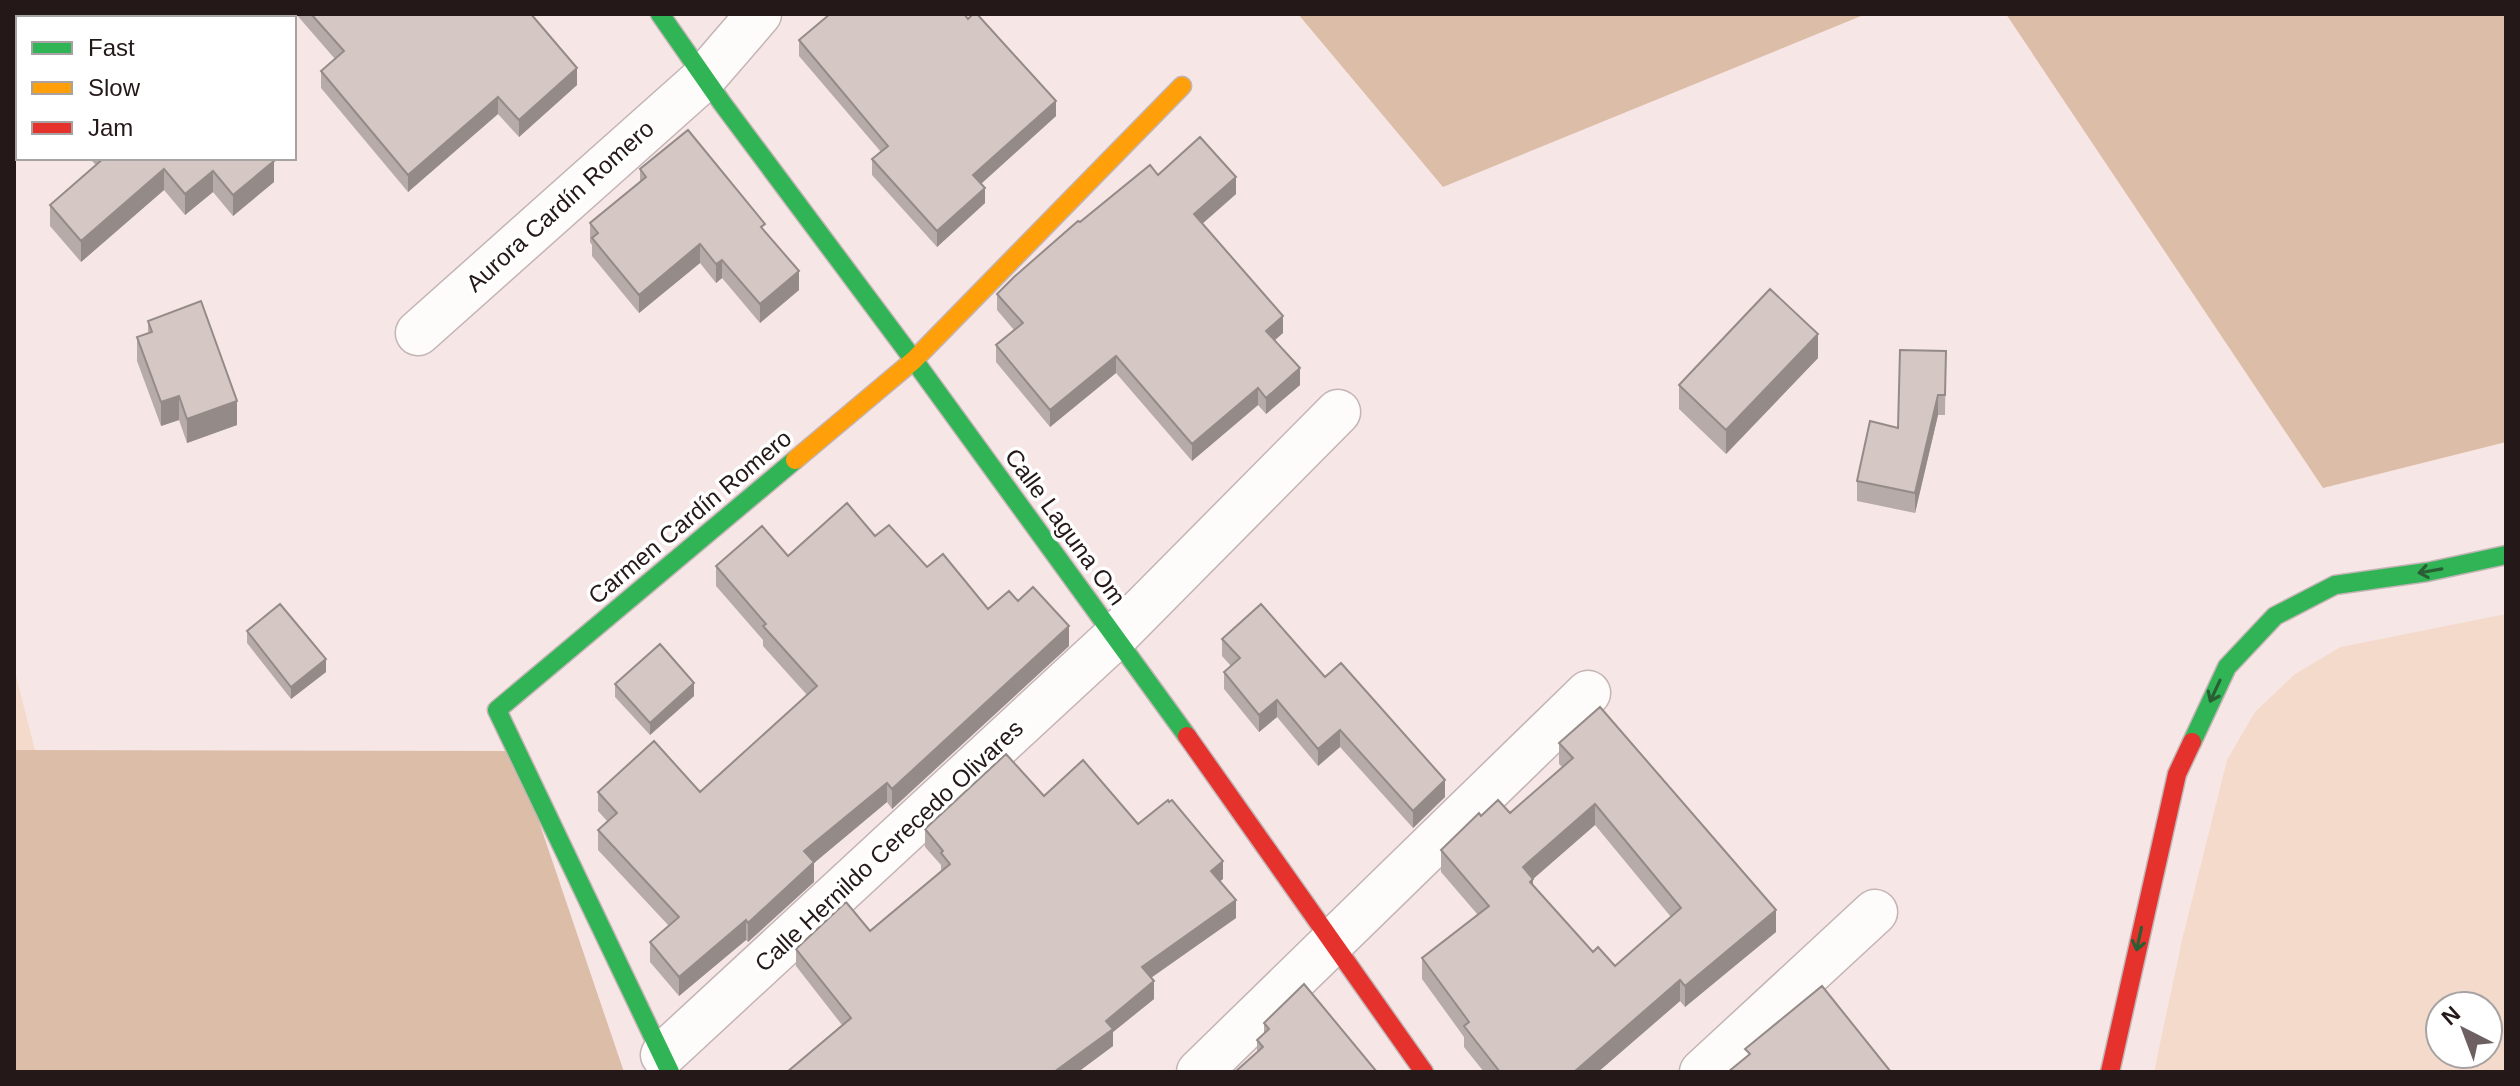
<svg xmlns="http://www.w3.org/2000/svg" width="2520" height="1086" font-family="Arial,sans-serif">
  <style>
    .green { fill: #f3daca; fill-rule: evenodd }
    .forest { fill: #dcbda7 }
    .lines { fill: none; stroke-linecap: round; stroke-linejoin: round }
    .street-casing { stroke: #c3b4b5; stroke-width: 47 }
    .fast-casing { stroke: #c3b4b5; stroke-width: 21 }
    .slow-casing { stroke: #c3b4b5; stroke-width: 21 }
    .jam-casing { stroke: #c3b4b5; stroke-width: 21 }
    .street { stroke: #fefbfb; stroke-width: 44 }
    .fast { stroke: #30b455; stroke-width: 18 }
    .slow { stroke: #ff9f0a; stroke-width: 18 }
    .jam { stroke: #e5322d; stroke-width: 18 }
    .wall { fill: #b6aba9; fill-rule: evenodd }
    .shaded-wall { fill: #948b89 }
    .building { fill: #d4c7c4; stroke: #948b89; stroke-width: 2; fill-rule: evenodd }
    .oneway { stroke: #2a5e33 }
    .labels { text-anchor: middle; stroke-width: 7; stroke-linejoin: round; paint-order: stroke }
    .street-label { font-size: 24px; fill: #251818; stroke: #fff }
  </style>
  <rect width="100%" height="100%" fill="#f7e6e6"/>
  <path class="green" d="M2506,614V1072H2154L2183,936L2227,760L2255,712L2295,674L2341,647ZM2440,1006H2488V1054H2440Z
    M14,668L35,750H14Z"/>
  <path class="forest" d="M1298,14H1866L1443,187Z
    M2006,14H2506V442L2323,488Z
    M14,750L515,751L624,1072H14Z"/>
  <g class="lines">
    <defs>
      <path id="street" d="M418,333L703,79L759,14
        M663,1055L1115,637L1338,412
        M1199,1072L1588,693
        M1702,1072L1875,912"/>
      <path id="fast" d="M660,14L722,103L916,363L1187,736
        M2192,742L2227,667L2275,616L2335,585L2427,572L2506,555
        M670,1072L497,710L795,460"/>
      <path id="slow" d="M795,460L914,360L1182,86"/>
      <path id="jam" d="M1187,736L1424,1072
        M2110,1072L2177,774L2192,742"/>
    </defs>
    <use href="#street" class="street-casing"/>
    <use href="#fast" class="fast-casing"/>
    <use href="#slow" class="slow-casing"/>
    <use href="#jam" class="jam-casing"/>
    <use href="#street" class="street"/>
    <use href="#fast" class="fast"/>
    <use href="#slow" class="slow"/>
    <use href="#jam" class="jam"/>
  </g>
  <path class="wall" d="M47,14H121L117,18H49Z
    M296,14H531L577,85L519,137L498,114L408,192L321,88V71L335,59Z
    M799,40L1056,116L981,184L985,203L937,247L872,175V159L881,152L799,56Z
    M89,158H272L274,182L233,216L213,192L185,215L164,190L81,262L50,226V205L96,165Z
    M640,169L765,231L799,290L760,323L722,278L716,283L700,263L639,313L592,256V245L590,242V223L640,183Z
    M1158,175L1236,194L1202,224L1283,333L1274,340L1300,385L1266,414L1258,405L1192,461L1116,373L1050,427L996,362V345L1014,330L997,310V294L1080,222Z
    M148,321L237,425L187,443L179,420L161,426L137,361V337L148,333Z
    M1946,351L1945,415H1938L1915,513L1857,501V481L1898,428Z
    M1818,358L1726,454L1679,409V385Z
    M875,536L927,567L988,609L1018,601L1069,646L892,809L887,802L814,863V882L748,942L746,940L679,996L650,962V942L669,926L598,850V830L607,821L598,811V792H700L807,695L763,646V640L716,586V566L788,556Z
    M247,631L326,672L291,699L247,643Z
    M1222,639L1325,677L1445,797L1413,828L1340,747L1318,766L1277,717L1259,732L1224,689V672L1231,666L1222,656Z
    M615,684L694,696L650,735L615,697Z
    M1559,743L1776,932L1685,1007L1680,1001L1598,1072H1484L1464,1047V1037L1422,979V958L1478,915L1441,872V850L1481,816L1510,813L1562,767L1559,764ZM1595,825L1671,917L1615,966L1593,952L1533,885V879Z
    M1044,796L1138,824L1223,879L1220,881L1236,918L1151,978L1154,999L1113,1032V1046L1078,1072H787L842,1025L796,966V949L870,931L941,871V865L925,847V829Z
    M1264,1023L1377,1072L1257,1052V1040L1264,1034Z"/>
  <path class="shaded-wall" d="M105,14H121L117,18H105Z
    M577,68V85L519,137V120Z
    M498,97V114L408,192V175Z
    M1056,101V116L973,191V175Z
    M274,161V182L233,216V195Z
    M164,169V190L81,262V241Z
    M213,171V192L185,215V194Z
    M1236,177V194L1194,231V214Z
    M985,188V203L937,247V231Z
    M700,244V263L639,313V295Z
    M722,260V278L716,283V264Z
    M799,271V290L760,323V304Z
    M1283,316V333L1266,348V331Z
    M1818,334V358L1726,454V430Z
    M1116,356V373L1050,427V410Z
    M1300,368V385L1266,414V398Z
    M1258,388V405L1192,461V444Z
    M1938,395V415L1915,513V493Z
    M179,396V420L161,426V402Z
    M237,401V425L187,443V419Z
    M1069,626V646L892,809V789Z
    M326,659V672L291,699V687Z
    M694,683V696L650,735V723Z
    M1277,700V717L1259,732V715Z
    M1340,730V747L1318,766V749Z
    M1445,780V797L1413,828V811Z
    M887,783V802L814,863V882L748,942V923L804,851Z
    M1595,804V825L1533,879V900L1523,867Z
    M1223,861V879L1211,888V871Z
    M1236,900V918L1142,984V967Z
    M1776,910V932L1685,1007V986Z
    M746,920V940L679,996V977Z
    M1680,980V1001L1598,1072H1574Z
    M1154,981V999L1113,1032V1046L1078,1072H1054L1106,1021Z"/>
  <path class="building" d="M59,14H108L110,18H62Z
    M311,14H531L577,68L519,120L498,97L408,175L321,71L344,51Z
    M830,14H964L968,19L973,14H977L1056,101L973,175L985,188L937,231L872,159L888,146L799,40Z
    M688,130L765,224L761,227L799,271L760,304L722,260L716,264L700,244L639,295L592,238L598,233L590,223L646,177L640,169Z
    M1200,137L1236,177L1194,214L1283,316L1266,331L1300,368L1266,398L1258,388L1192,444L1116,356L1050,410L996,345L1023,323L997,294L1014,277L1078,221L1080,222L1150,165L1158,175Z
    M104,158H272L274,161L233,195L213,171L185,194L164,169L81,241L50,205Z
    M1770,289L1818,334L1726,430L1679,385Z
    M201,301L237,401L187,419L179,396L161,402L137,337L152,332L148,321Z
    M1900,350L1946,351L1945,395H1938L1915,493L1857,481L1870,421L1898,428Z
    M847,503L875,536L889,525L927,567L943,554L988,609L1009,591L1018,601L1033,587L1069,626L892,789L887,783L804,851L814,862L748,923L746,920L679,977L650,942L679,917L598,830L617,813L598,792L654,741L700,792L817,686L763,626L766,624L716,566L762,526L788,556Z
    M280,604L326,659L291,687L247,631Z
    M1261,604L1325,677L1341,663L1445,780L1413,811L1340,730L1318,749L1277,700L1259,715L1224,672L1240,658L1222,639Z
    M660,644L694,683L650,723L615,684Z
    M1600,707L1776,910L1685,986L1680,980L1574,1072H1500L1464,1026L1469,1022L1422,958L1489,906L1441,850L1479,813L1481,816L1498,800L1510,813L1573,758L1559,743ZM1595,804L1681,908L1615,966L1598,947L1593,952L1530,882L1533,879L1523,867Z
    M1006,754L1044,796L1083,760L1138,824L1168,800L1169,802L1172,800L1223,861L1211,871L1236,900L1142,967L1154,981L1106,1021L1113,1029L1054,1072H787L851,1018L796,949L846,902L870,931L950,864L941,853L943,851L925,829Z
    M1304,984L1377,1072H1235L1263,1047L1257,1040L1269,1029L1264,1023Z
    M1822,986L1891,1072H1728L1750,1054L1745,1049Z"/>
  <defs><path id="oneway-shaft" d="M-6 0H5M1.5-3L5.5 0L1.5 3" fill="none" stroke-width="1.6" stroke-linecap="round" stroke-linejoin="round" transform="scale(2)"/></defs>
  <g class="oneway">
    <use href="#oneway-shaft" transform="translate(2430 571) rotate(170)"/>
    <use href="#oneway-shaft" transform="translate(2215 691) rotate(115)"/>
    <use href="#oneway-shaft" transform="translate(2139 939) rotate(102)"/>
  </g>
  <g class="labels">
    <g class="street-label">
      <text transform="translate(560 206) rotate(-42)" y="8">Aurora Cardín Romero</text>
      <text transform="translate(690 517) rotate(-40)" y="8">Carmen Cardín Romero</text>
      <text transform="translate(1065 527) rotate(54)" y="8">Calle Laguna Om</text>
      <text transform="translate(889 846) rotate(-43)" y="8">Calle Hernildo Cerecedo Olivares</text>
    </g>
  </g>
  <rect width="2520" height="1086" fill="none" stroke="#251818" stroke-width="32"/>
  <rect x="16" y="16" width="280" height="144" fill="#ffffff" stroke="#a8a3a3" stroke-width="2"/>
  <rect x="32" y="42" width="40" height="12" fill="#30b455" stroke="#a8a3a3" stroke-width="2"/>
  <text x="88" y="56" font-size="24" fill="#251818">Fast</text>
  <rect x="32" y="82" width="40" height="12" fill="#ff9f0a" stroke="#a8a3a3" stroke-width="2"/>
  <text x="88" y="96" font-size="24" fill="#251818">Slow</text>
  <rect x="32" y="122" width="40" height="12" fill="#e5322d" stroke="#a8a3a3" stroke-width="2"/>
  <text x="88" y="136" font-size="24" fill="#251818">Jam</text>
  <g transform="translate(2464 1030) rotate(318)"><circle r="38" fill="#ffffff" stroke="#a8a3a3" stroke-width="2"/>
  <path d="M0-6L14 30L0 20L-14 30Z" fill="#6e6060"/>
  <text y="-12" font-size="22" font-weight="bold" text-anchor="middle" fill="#251818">N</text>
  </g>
</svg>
